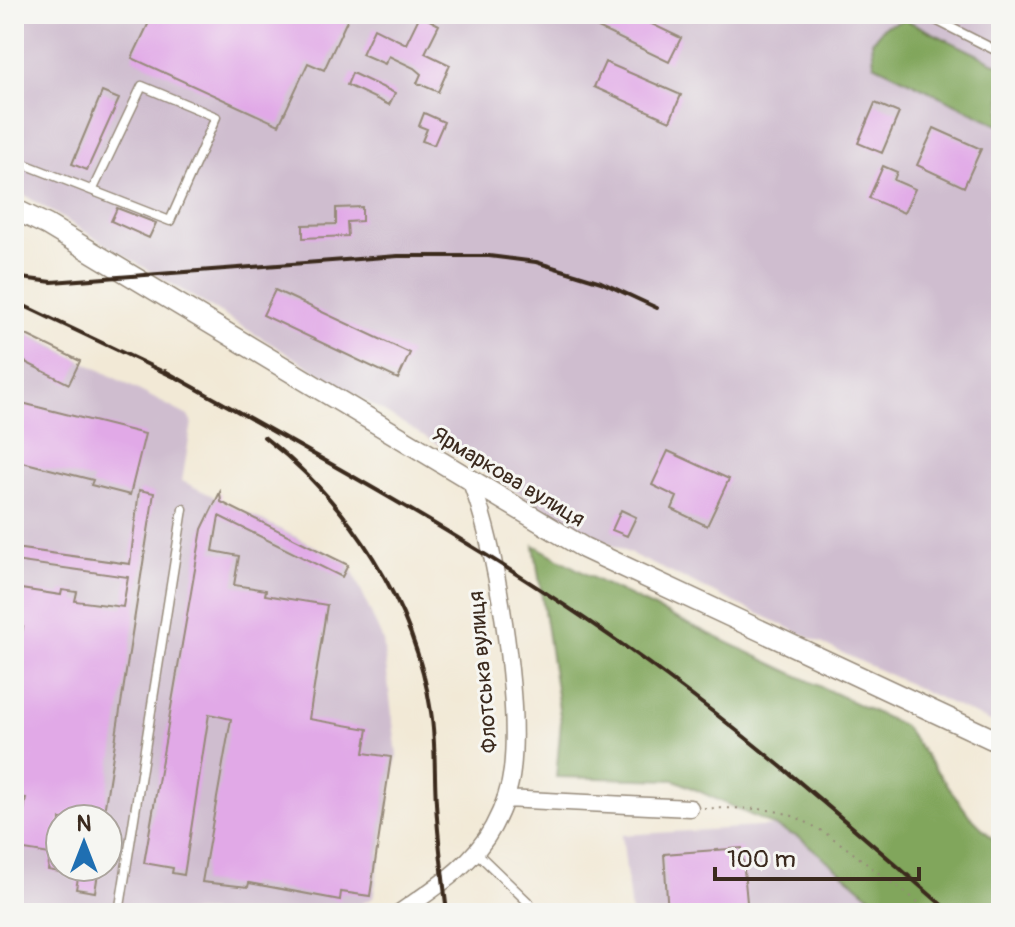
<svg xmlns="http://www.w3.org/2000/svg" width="1015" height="927" font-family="Pangolin,sans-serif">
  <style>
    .industrial { fill: #cfbdcf; fill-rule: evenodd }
    .forest { fill: #81a65c; stroke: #5e683d; stroke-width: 2 }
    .building { fill: #e1a9e7 }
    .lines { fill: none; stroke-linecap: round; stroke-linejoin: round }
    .service-casing { stroke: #968a7a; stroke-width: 11 }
    .minor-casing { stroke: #968a7a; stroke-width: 19 }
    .tertiary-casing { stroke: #968a7a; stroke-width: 23 }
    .path { stroke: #968a7a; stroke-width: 2; stroke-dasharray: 2 6; stroke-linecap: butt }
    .service { stroke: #fff; stroke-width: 8 }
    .minor { stroke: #fff; stroke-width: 16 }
    .tertiary { stroke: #fff; stroke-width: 20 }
    .rail { stroke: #3b2a1e; stroke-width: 4 }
    .labels { text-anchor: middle; stroke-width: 6; stroke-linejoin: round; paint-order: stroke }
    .street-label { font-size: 22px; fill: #3b2a1e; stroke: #f6f6f2 }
  </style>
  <rect width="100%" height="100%" fill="#f6f6f2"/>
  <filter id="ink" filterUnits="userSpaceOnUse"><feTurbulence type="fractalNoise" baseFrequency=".0125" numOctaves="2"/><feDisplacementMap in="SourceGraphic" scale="16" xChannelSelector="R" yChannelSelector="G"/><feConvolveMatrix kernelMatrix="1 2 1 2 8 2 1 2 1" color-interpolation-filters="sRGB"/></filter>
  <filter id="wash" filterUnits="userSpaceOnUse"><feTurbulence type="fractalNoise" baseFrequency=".006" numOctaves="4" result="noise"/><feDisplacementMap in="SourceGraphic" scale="32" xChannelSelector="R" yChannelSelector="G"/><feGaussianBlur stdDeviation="1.8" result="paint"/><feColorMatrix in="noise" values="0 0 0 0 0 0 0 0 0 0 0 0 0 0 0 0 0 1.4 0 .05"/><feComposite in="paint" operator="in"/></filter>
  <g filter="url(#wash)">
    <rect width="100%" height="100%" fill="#f2e9d6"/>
    <path class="industrial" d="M14,14H1001V66L906,21L875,64L1001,126V727L582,531L14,189Z
      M19,328L188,416L192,422L182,481L349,563L383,641L397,755L373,898L343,913L14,911V329ZM60,819H108V867H60Z
      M774,826L800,838L891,913H631L622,835Z"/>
    <path class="forest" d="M906,20L1001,66V126L874,64L872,41L885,26Z
      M534,545L604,584L904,726L969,815L1001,847V913H891L800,838L675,780L556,777L561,722Z"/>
    <g id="blocks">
      <path class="building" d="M153,14H350L324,70L308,63L279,125L132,58Z
        M569,14H631L681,38L669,62Z
        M420,15L439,25L425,53L450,65L438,92L417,83L421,74L414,68L389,56L385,64L362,54L374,28L406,44Z
        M605,62L681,95L670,121L594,87Z
        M352,73L395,93L389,105L347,85Z
        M102,92L119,99L87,170L72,164Z
        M875,103L899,113L882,153L858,143Z
        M424,113L444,122L434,145L422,141L427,129L419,126Z
        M934,128L981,149L964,187L917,165Z
        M883,166L897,172L894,180L915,189L904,213L869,198Z
        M362,207V221L347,222L348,236L303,238V225L336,224V208Z
        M117,208L156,223L149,238L111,221Z
        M275,290L410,353L398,379L263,315Z
        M18,331L80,361L69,384L19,359L22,352L14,348Z
        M14,401L145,434L130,495L91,485L93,480L14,460Z
        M668,451L729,479L707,526L672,509L677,497L652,485Z
        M139,490L154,493L103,819H60V872L48,870L50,854L18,849L26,798L14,797V680L23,627L14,626V588L61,595L62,590L77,592L75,601L123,607L128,577L14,561V548L130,564Z
        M220,492L221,502L348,565L342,577L219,516L213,551L239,556L234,585L266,590L265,595L327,605L309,719L368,729L364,753L391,757L370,896L341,892L340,900L249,883L248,887L202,882L231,719L209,714L184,875L172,873L173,868L144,863L202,529Z
        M621,510L636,517L627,536L612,530Z
        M742,848L748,913H668L664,854Z
        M80,867H99L95,892L76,889Z"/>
    </g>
  </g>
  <g filter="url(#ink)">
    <use href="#blocks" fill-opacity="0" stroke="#968a7a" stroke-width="2"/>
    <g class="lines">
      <defs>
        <path id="service" d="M924,14L1001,53
          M14,160L170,221L216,117L142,86L93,189
          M476,852L529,903L530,913
          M119,913L183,509"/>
        <path id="minor" d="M505,799L690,808
          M399,913C433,889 472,866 493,827C502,810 510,789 512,770C520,699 497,546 470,480"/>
        <path id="tertiary" d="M14,209L47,225L584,548L1001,743"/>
      </defs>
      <use href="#service" class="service-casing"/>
      <use href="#minor" class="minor-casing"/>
      <use href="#tertiary" class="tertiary-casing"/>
      <path class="path" d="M704,808C731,809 764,806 790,815C821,827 847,848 872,868C892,884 912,895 930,913"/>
      <use href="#service" class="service"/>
      <use href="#minor" class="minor"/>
      <use href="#tertiary" class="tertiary"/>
      <path class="rail" d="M14,277L52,282L398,256H489L536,262L601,282L657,308
        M14,301L174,377
        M165,371C335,466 510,560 667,677C766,750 858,832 951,913
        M264,437C349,503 415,603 431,712C436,742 434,773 436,803C438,840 443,877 447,913"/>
    </g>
  </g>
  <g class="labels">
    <g class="street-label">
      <text transform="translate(509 476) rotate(31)" y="8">Ярмаркова вулиця</text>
      <text transform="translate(482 672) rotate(-95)" y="8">Флотська вулиця</text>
    </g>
  </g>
  <rect width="1015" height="927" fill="none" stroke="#f6f6f2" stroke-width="48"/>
  <g transform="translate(84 843)"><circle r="38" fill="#f6f6f2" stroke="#aba49d" stroke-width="2"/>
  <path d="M0-6L14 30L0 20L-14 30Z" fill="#1f6fb2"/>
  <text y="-12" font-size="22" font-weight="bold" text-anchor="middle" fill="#3b2a1e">N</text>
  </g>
  <path d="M715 867v12h204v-12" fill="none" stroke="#3b2a1e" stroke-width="4"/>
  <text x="727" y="867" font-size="24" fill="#3b2a1e" stroke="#f6f6f2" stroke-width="6" paint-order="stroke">100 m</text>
</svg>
